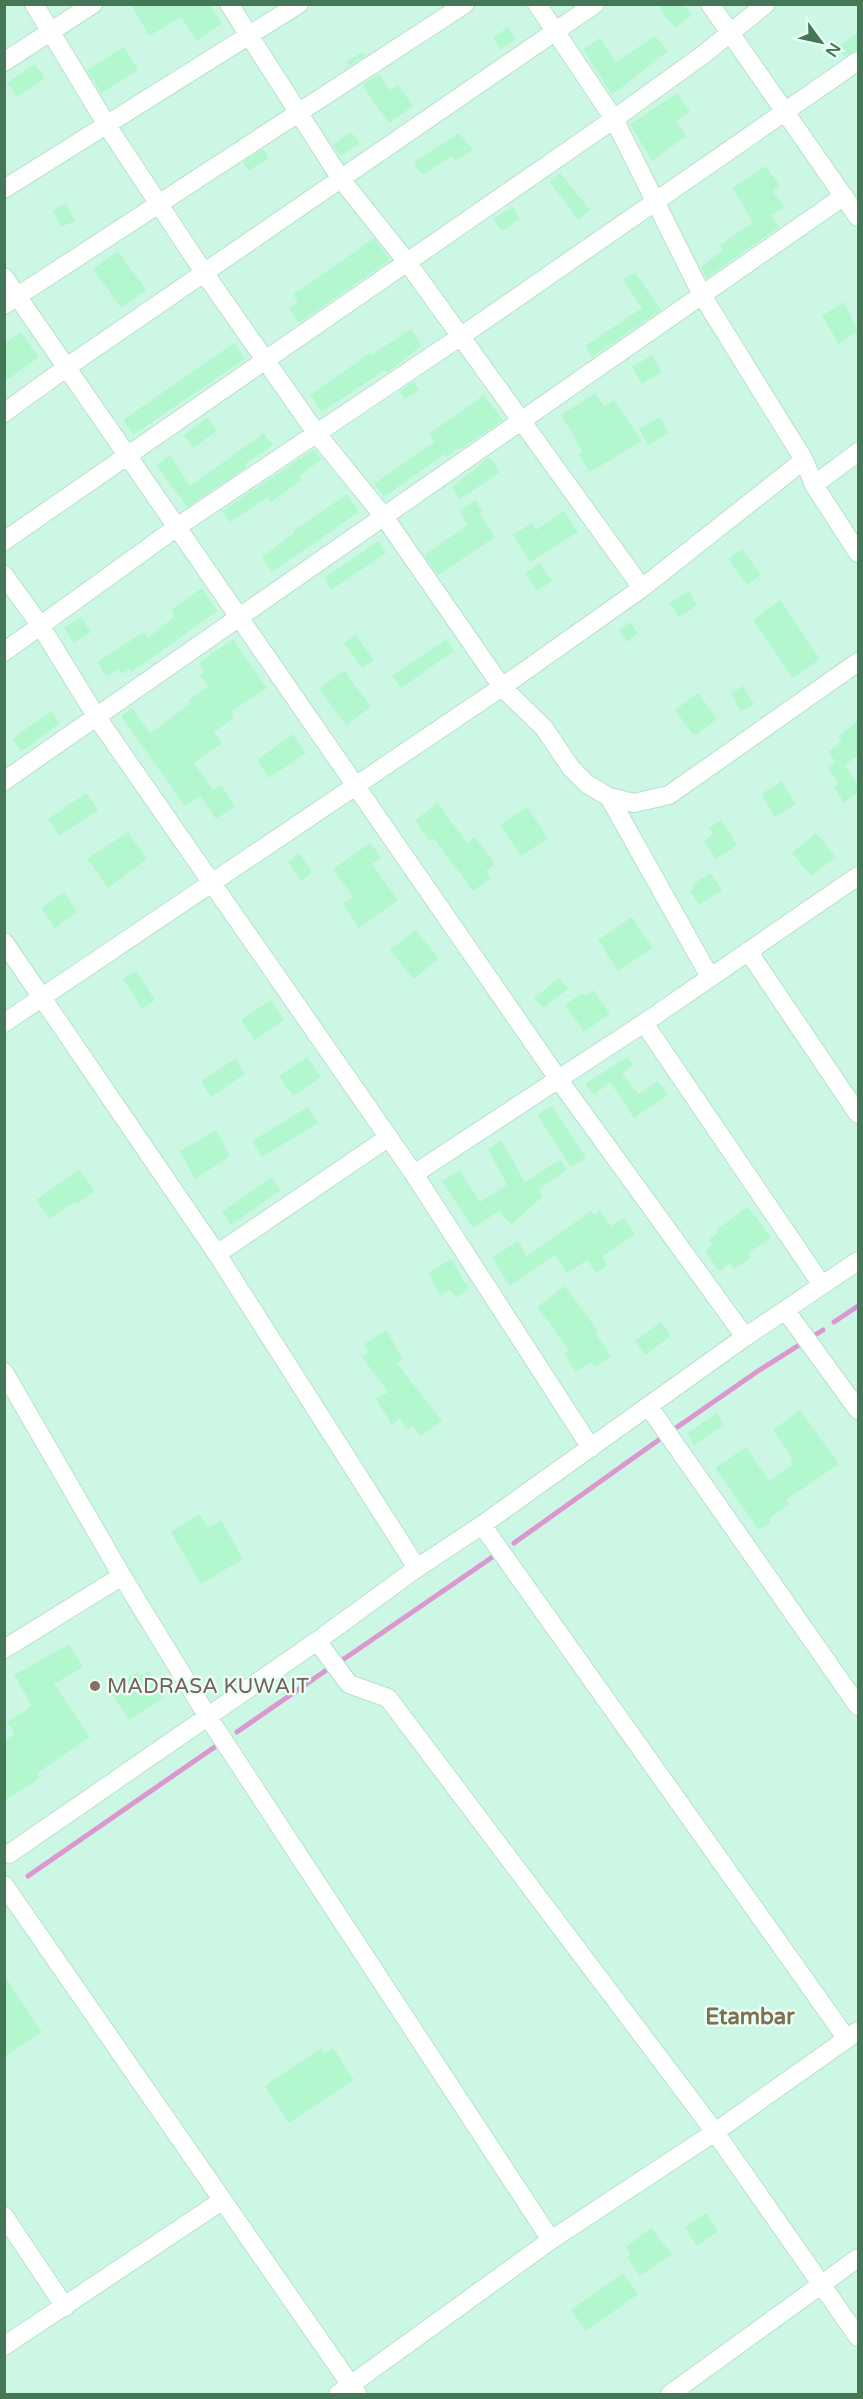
<svg xmlns="http://www.w3.org/2000/svg" width="863" height="2399" font-family="'Varela Round',sans-serif">
  <style>
    .residential { fill: #ccf7e4 }
    .lines { fill: none; stroke-linecap: round; stroke-linejoin: round }
    .stream { stroke: #dc97d1; stroke-width: 5 }
    .building { fill: #b3f7ce }
    .minor-casing { stroke: #b7e1cb; stroke-width: 20 }
    .minor { stroke: #fff; stroke-width: 18 }
    .education-dot { fill: #8d6e63; stroke: #e7fff6; stroke-width: 2 }
    .labels { text-anchor: middle; stroke-width: 5; stroke-linejoin: round; paint-order: stroke }
    .education-label { font-size: 21px; fill: #785e54; stroke: #e7fff6; text-anchor: start }
    .neighbourhood-label { font-size: 22px; font-weight: bold; fill: #7f6f4f; stroke: #e7fff6 }
  </style>
  <rect width="100%" height="100%" fill="#defff2"/>
  <path class="residential" d="M5,5H858V2394H5Z"/>
  <g class="lines">
    <path class="stream" d="M834,1322L858,1306
      M673,1430L758,1371L823,1330
      M514,1543L660,1439
      M341,1661L494,1556
      M237,1732L328,1669
      M28,1876L219,1744"/>
  </g>
  <path class="building" d="M131,4H209L222,23L197,41L181,17L149,36Z
    M656,4H684L692,15L675,28Z
    M508,27L516,39L501,49L493,38Z
    M858,33V50L844,57L837,47Z
    M655,36L668,51L612,95L583,49L600,38L616,62Z
    M124,47L138,70L101,93L87,70Z
    M363,52L365,56L349,66L346,62Z
    M35,64L45,78L17,97L7,83Z
    M379,74L390,90L398,85L413,106L389,123L362,85Z
    M677,93L690,111L676,121L686,136L652,161L630,124Z
    M351,132L360,143L341,156L333,145Z
    M459,133L473,150L455,161L452,156L422,175L414,162Z
    M263,149L269,158L248,171L243,162Z
    M766,166L780,186L773,191L784,207L771,216L779,227L706,278L701,267L723,250L720,245L753,222L732,188Z
    M560,173L590,210L578,220L550,182Z
    M66,203L75,221L61,227L53,210Z
    M512,207L520,219L502,231L493,219Z
    M374,238L390,260L299,323L289,309L298,302L293,295Z
    M118,251L146,290L121,308L93,269Z
    M635,272L661,310L592,357L585,346L642,308L623,280Z
    M844,302L858,331L839,344L822,316Z
    M411,329L422,345L387,373L385,370L322,412L310,395L370,353L371,355Z
    M21,332L39,357L4,382V344Z
    M234,343L245,359L133,435L123,420Z
    M652,355L662,372L642,384L632,367Z
    M414,382L419,390L405,399L400,391Z
    M595,393L604,406L614,400L642,441L590,472L579,455L583,452L561,415Z
    M484,395L503,420L459,450L458,448L447,457L445,454L384,497L374,484L435,441L429,434Z
    M208,417L217,431L193,448L184,435Z
    M660,417L669,433L648,445L639,429Z
    M264,433L273,445L245,464L247,467L187,507L156,465L170,455L190,486Z
    M314,449L322,459L299,476L302,480L271,502L268,497L230,522L222,511Z
    M489,457L500,472L460,499L452,487Z
    M347,494L359,512L272,572L262,557L294,533L293,531Z
    M475,500L483,512L480,514L495,537L438,575L424,555L468,525L459,511Z
    M564,511L578,532L530,562L513,535L532,523L536,530Z
    M378,541L386,553L331,590L324,578Z
    M742,549L761,575L747,585L728,559Z
    M540,563L552,581L537,591L525,573Z
    M202,588L217,611L132,672L130,668L122,674L118,669L107,677L97,662L144,632L148,638L175,616L171,610Z
    M688,591L697,605L679,617L669,603Z
    M780,600L820,659L793,678L753,620Z
    M81,617L91,632L74,643L64,628Z
    M630,622L638,633L627,642L619,631Z
    M356,635L374,660L362,668L344,643Z
    M233,639L267,688L230,712L234,718L214,732L222,743L194,763L213,790L221,785L235,806L216,819L200,796L185,806L121,716L132,708L150,733L152,732L191,703L189,700L208,686L200,675L205,672L199,663Z
    M446,639L454,651L401,688L392,676Z
    M344,670L371,707L346,725L319,689Z
    M743,686L754,704L741,711L731,693Z
    M698,693L717,719L694,736L675,710Z
    M51,711L60,723L21,752L12,739Z
    M858,721V755L845,765L858,784V793L844,803L834,787L839,783L827,768L835,761L828,752L842,741L838,736Z
    M293,734L306,753L269,778L257,760Z
    M782,781L796,804L775,817L761,794Z
    M86,793L98,810L59,836L48,819Z
    M438,803L467,843L475,837L495,864L486,871L491,878L473,891L433,838L430,841L415,820Z
    M527,807L548,838L521,856L500,825Z
    M721,820L737,845L716,859L704,841L713,834L709,828Z
    M128,832L147,859L108,888L87,859Z
    M816,833L836,857L811,876L792,853Z
    M370,843L381,857L372,864L398,900L359,928L343,904L353,897L333,869Z
    M299,853L312,872L301,881L288,862Z
    M710,873L722,890L699,905L690,891L694,889L692,885Z
    M64,892L77,912L55,928L41,908Z
    M632,917L653,948L618,971L598,940Z
    M416,930L439,959L413,979L390,950Z
    M136,971L155,1000L142,1009L123,979Z
    M559,978L568,989L543,1008L534,998Z
    M593,990L610,1014L584,1032L565,1005L582,993L585,996Z
    M271,1000L284,1020L255,1040L241,1020Z
    M307,1057L321,1077L293,1096L279,1076Z
    M627,1057L633,1065L622,1074L639,1094L658,1081L668,1095L634,1118L610,1082L594,1095L585,1084Z
    M235,1059L245,1074L211,1097L201,1081Z
    M552,1106L586,1158L571,1167L537,1115Z
    M308,1107L318,1123L262,1157L252,1141Z
    M216,1130L230,1156L195,1179L180,1151Z
    M501,1140L525,1182L560,1160L567,1170L539,1189L543,1196L511,1225L499,1211L473,1228L442,1181L460,1170L480,1202L507,1185L488,1149Z
    M79,1169L95,1191L76,1204L74,1202L50,1219L36,1200Z
    M271,1177L281,1190L231,1225L222,1212Z
    M748,1207L771,1238L748,1253L751,1258L734,1269L730,1263L719,1271L705,1251L712,1245L709,1239L718,1233L716,1230Z
    M591,1211L594,1215L600,1211L611,1226L624,1218L635,1234L602,1257L607,1265L596,1273L587,1260L567,1273L555,1255L510,1286L492,1258L518,1241L527,1256Z
    M451,1259L469,1289L456,1298L450,1289L441,1296L428,1273Z
    M565,1286L598,1331L595,1333L611,1356L595,1367L591,1362L576,1372L564,1354L569,1350L537,1307Z
    M661,1322L671,1336L645,1355L635,1341Z
    M386,1330L403,1359L397,1363L442,1421L421,1436L413,1426L406,1429L400,1418L392,1425L376,1399L388,1392L362,1357L369,1352L363,1345Z
    M800,1410L839,1464L786,1500L789,1504L769,1519L771,1522L759,1530L715,1468L746,1447L769,1481L793,1464L790,1461L793,1459L773,1430Z
    M717,1413L724,1425L694,1445L687,1433Z
    M199,1514L208,1528L221,1520L243,1559L201,1584L171,1532Z
    M69,1644L83,1667L54,1684L90,1737L37,1773L40,1778L4,1801V1741L15,1734L7,1722L32,1706L14,1675Z
    M149,1671L165,1697L129,1720L109,1690L138,1672L140,1676Z
    M4,1975L42,2032L4,2057Z
    M321,2048L324,2054L333,2048L354,2080L289,2123L265,2086Z
    M706,2213L718,2231L697,2246L685,2227Z
    M651,2228L672,2254L640,2276L627,2257L631,2254L626,2247Z
    M623,2273L638,2294L586,2331L571,2310Z"/>
  <g class="lines">
    <defs>
      <path id="minor" d="M34,4L108,127L205,274L317,434L385,518L502,687L544,728L571,768L587,784L609,797L710,977
        M229,4L341,179L407,262L642,588
        M537,4L614,119L702,295L804,460L814,485L858,553
        M710,4L858,217
        M4,62L93,4
        M4,189L299,4
        M4,277L559,1080L745,1337
        M4,305L465,4
        M4,413L67,367L595,4
        M814,485L858,452
        M4,541L614,119L704,54L766,4
        M4,575L40,625L96,716L414,1174L591,1448
        M4,652L177,527L460,337L858,61
        M4,781L844,196
        M609,797L634,803L669,795L858,662
        M4,942L217,1254L417,1568
        M748,951L858,1114
        M4,1023L502,687L642,588L804,460
        M644,1023L822,1285
        M414,1174L644,1023L858,876
        M217,1254L389,1137
        M786,1311L858,1410
        M4,1372L122,1576L208,1717L551,2240
        M649,1407L858,1706
        M482,1525L847,2039
        M317,1641L349,1684L388,1698L715,2132L858,2337
        M4,1649L122,1576
        M9,1854L317,1641L417,1568L482,1525L745,1337L858,1261
        M4,1885L357,2394
        M4,2216L65,2307
        M4,2346L223,2200
        M338,2394L551,2240L715,2132L858,2031
        M670,2394L858,2258"/>
    </defs>
    <use href="#minor" class="minor-casing"/>
    <use href="#minor" class="minor"/>
  </g>
  <circle class="education-dot" cx="95" cy="1686" r="6"/>
  <g class="labels">
    <g class="education-label">
      <text x="107" y="1693">MADRASA KUWAIT</text>
    </g>
    <g class="neighbourhood-label">
      <text x="750" y="2024">Etambar</text>
    </g>
  </g>
  <rect width="863" height="2399" fill="none" stroke="#447756" stroke-width="12"/>
  <g transform="translate(821 42) rotate(123)" stroke="#e7fff6" stroke-width="4.5" paint-order="stroke">
  <path d="M0-4.5L10 22L0 15L-10 22Z" fill="#447756"/>
  <text y="-9" font-size="16" font-weight="bold" text-anchor="middle" fill="#447756">N</text>
  </g>
</svg>
